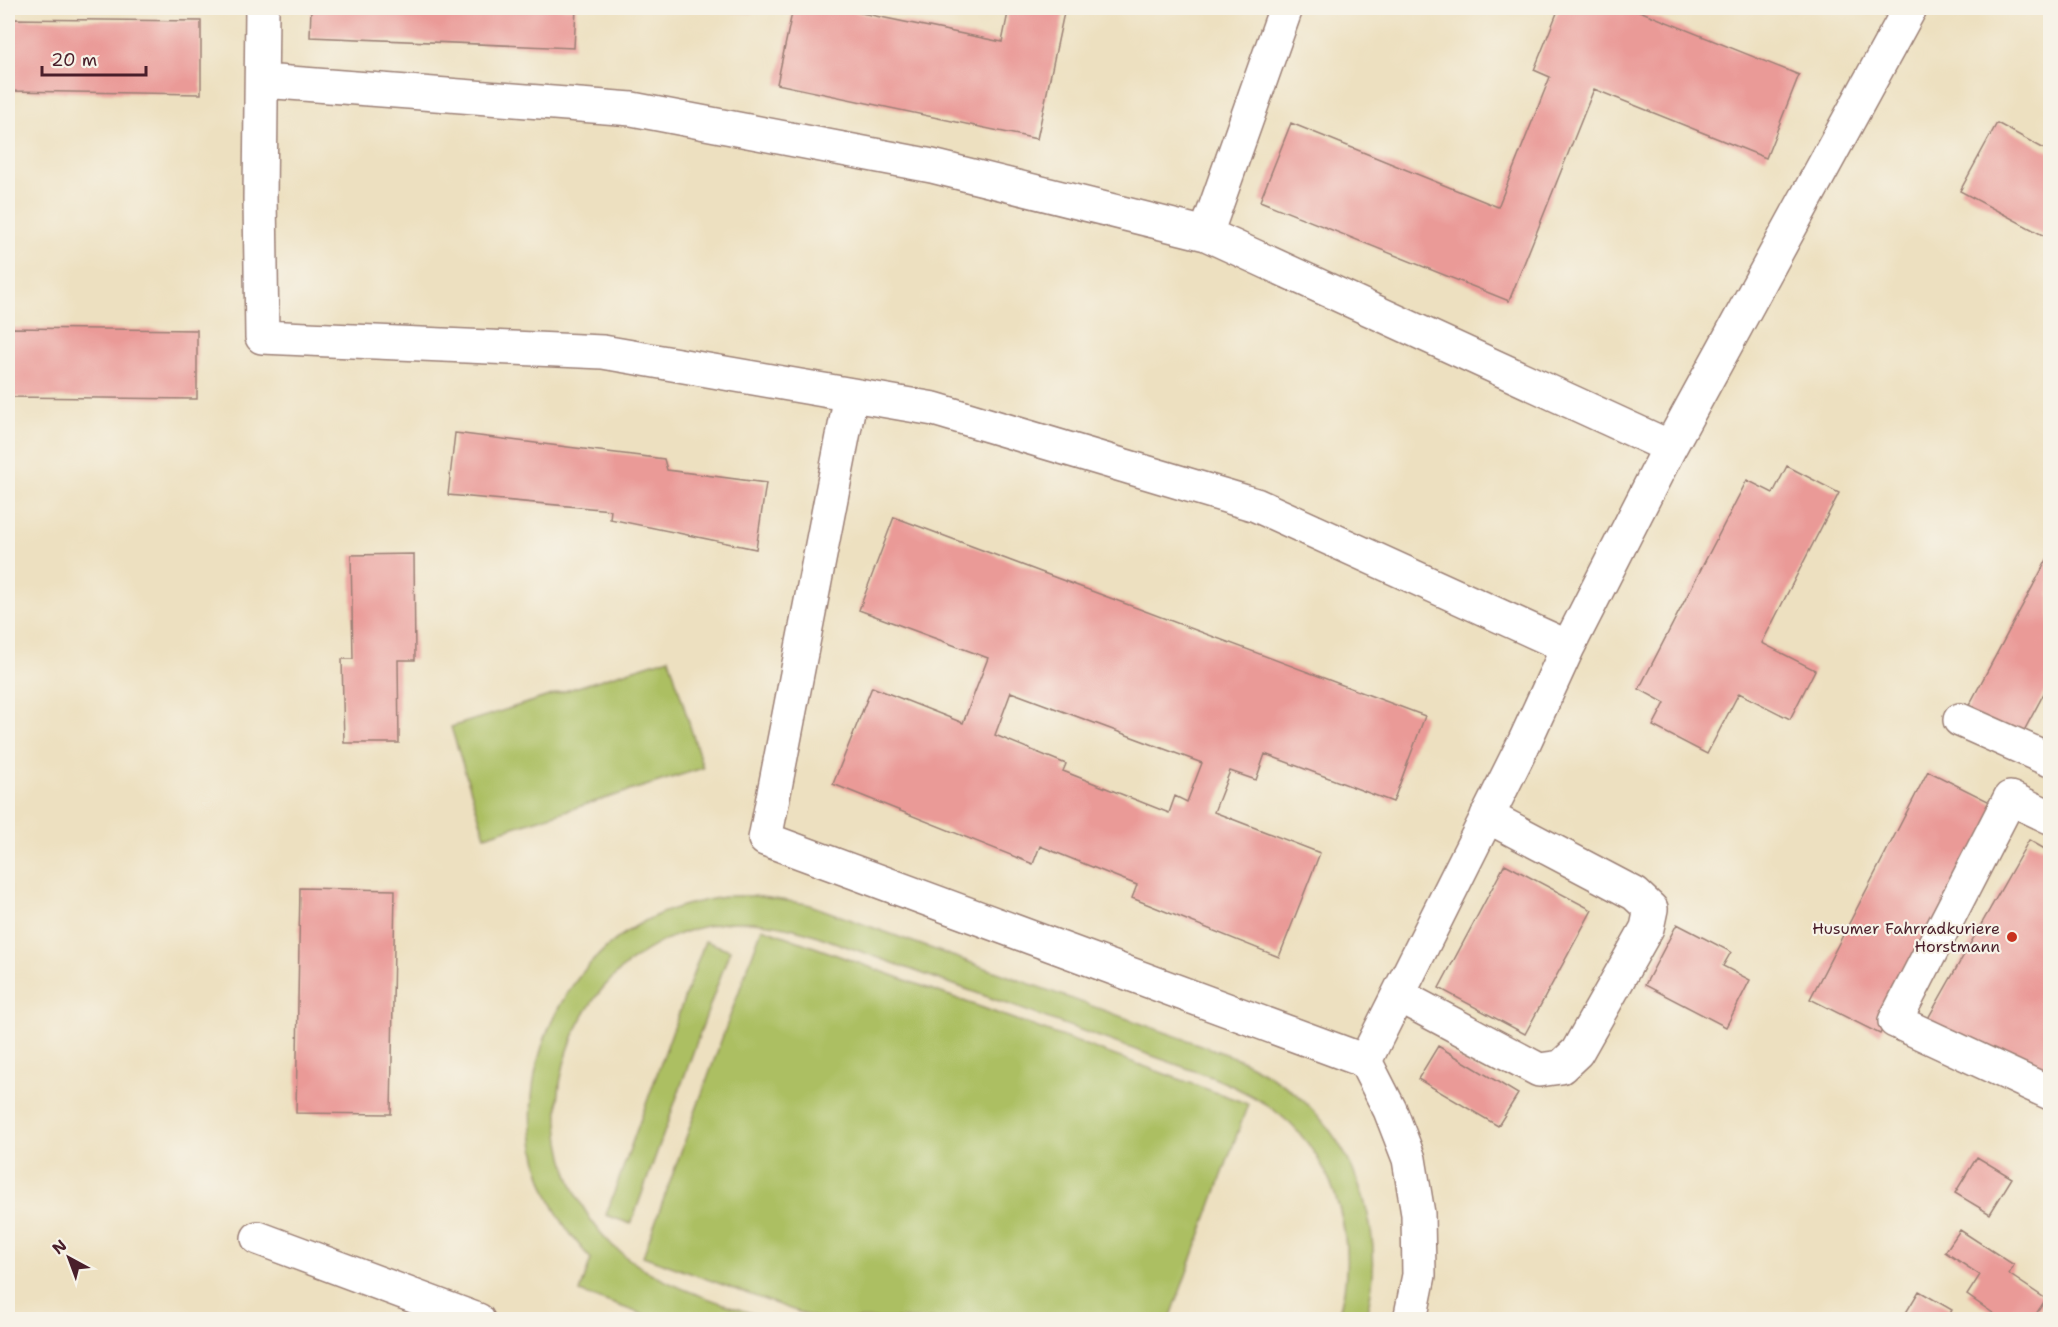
<svg xmlns="http://www.w3.org/2000/svg" width="2058" height="1327" font-family="'Shantell Sans',sans-serif">
  <style>
    .green { fill: #acbf62; stroke: #7b6f46; stroke-width: 1.5 }
    .building { fill: #ea9a97; fill-rule: evenodd }
    .lines { fill: none; stroke-linecap: round; stroke-linejoin: round }
    .minor-casing { stroke: #9c8076; stroke-width: 36 }
    .minor { stroke: #fff; stroke-width: 33 }
    .poi-dot { fill: #c8321e; stroke: #f7f3e8; stroke-width: 2 }
    .labels { text-anchor: middle; stroke-width: 4.5; stroke-linejoin: round; paint-order: stroke }
    .poi-label { font-size: 16px; fill: #4a1f2b; stroke: #f7f3e8; text-anchor: end }
  </style>
  <rect width="100%" height="100%" fill="#f7f3e8"/>
  <filter id="ink" filterUnits="userSpaceOnUse"><feTurbulence type="fractalNoise" baseFrequency=".0167" numOctaves="2"/><feDisplacementMap in="SourceGraphic" scale="12" xChannelSelector="R" yChannelSelector="G"/><feConvolveMatrix kernelMatrix="1 2 1 2 8 2 1 2 1" color-interpolation-filters="sRGB"/></filter>
  <filter id="wash" filterUnits="userSpaceOnUse"><feTurbulence type="fractalNoise" baseFrequency=".008" numOctaves="4" result="noise"/><feDisplacementMap in="SourceGraphic" scale="24" xChannelSelector="R" yChannelSelector="G"/><feGaussianBlur stdDeviation="1.35" result="paint"/><feColorMatrix in="noise" values="0 0 0 0 0 0 0 0 0 0 0 0 0 0 0 0 0 1.4 0 .05"/><feComposite in="paint" operator="in"/></filter>
  <g filter="url(#wash)">
    <rect width="100%" height="100%" fill="#ede0c0"/>
    <path class="green" d="M669,658L703,768L485,836L451,727Z
      M730,896H755L807,904L1237,1058C1257,1068 1278,1079 1296,1094C1359,1148 1389,1239 1365,1319H1337C1361,1248 1338,1161 1279,1114C1259,1098 1238,1088 1214,1078L809,933C785,926 759,920 733,922C627,931 553,1019 558,1124C561,1169 580,1214 613,1246C656,1286 715,1300 768,1319H656L580,1292L591,1259C573,1239 558,1219 548,1195C503,1092 553,963 655,916C679,905 704,900 730,896Z
      M762,928L1248,1104L1170,1319H818L643,1256Z
      M705,941L730,950L631,1224L606,1215Z"/>
    <g id="blocks">
      <path class="building" d="M311,8H576L574,48L310,37Z
        M678,8H753V13L678,9Z
        M793,8H837L1002,42L1009,8H1065L1037,139L777,84Z
        M1559,8H1632L1799,75L1766,158L1594,89L1509,301L1260,201L1291,123L1498,207L1550,77L1534,70Z
        M8,19L201,21V94L8,91Z
        M1997,123L2050,152V239L1960,191Z
        M8,328L197,330V399L8,397Z
        M455,433L664,459L667,470L766,483L756,549L610,519L611,510L448,495Z
        M1787,466L1839,493L1762,643L1815,670L1790,719L1739,693L1707,754L1653,726L1665,703L1639,689L1747,480L1773,493Z
        M894,517L1425,716L1393,802L1265,754L1256,780L1230,771L1214,812L1320,853L1279,957L1132,898L1137,885L1040,846L1033,864L833,784L872,687L963,723L988,658L859,610ZM1011,692L1202,763L1187,802L1175,796L1169,813L1063,771L1066,764L995,735Z
        M414,554L415,660H398L399,743H344L342,659H353L351,555Z
        M2050,554V682L2018,742L1965,713Z
        M1928,771L1998,806L1880,1034L1810,999Z
        M2029,840L2050,852V1078L1926,1022Z
        M1505,864L1592,910L1525,1034L1439,988Z
        M300,888L395,890L391,1114L296,1113Z
        M1677,924L1731,952L1723,966L1750,980L1726,1027L1645,985Z
        M1438,1046L1518,1094L1498,1126L1418,1079Z
        M1977,1157L2012,1178L1990,1214L1955,1193Z
        M1960,1230L2014,1265L2009,1274L2046,1299L2032,1320H2003L1967,1295L1980,1275L1945,1252Z
        M1919,1291L1952,1310L1946,1320H1911L1904,1316Z"/>
    </g>
  </g>
  <g filter="url(#ink)">
    <use href="#blocks" fill-opacity="0" stroke="#9c8076" stroke-width="1.5"/>
    <g class="lines">
      <defs>
        <path id="minor" d="M262,8L260,198L262,337L603,352L934,409L1256,505L1568,647L1524,743L1365,1061L765,839L851,395
          M1286,8L1206,234L1670,447L1568,647
          M263,81L632,109L932,166L1206,234
          M1670,447L1910,8
          M1960,720L2050,760
          M2050,817L2010,798L1895,1021L2050,1093
          M1398,995L1539,1070L1561,1067L1577,1052L1647,928L1651,909L1635,894L1487,816
          M1365,1061L1390,1110L1409,1159L1418,1214L1419,1275L1410,1320
          M258,1238L478,1320"/>
      </defs>
      <use href="#minor" class="minor-casing"/>
      <use href="#minor" class="minor"/>
    </g>
  </g>
  <circle class="poi-dot" cx="2012" cy="937" r="6"/>
  <g class="labels">
    <g class="poi-label">
      <text x="2000" y="934">Husumer Fahrradkuriere<tspan x="2000" dy="18">Horstmann</tspan></text>
    </g>
  </g>
  <rect width="2058" height="1327" fill="none" stroke="#f7f3e8" stroke-width="30"/>
  <g transform="translate(69 1258) rotate(319)" stroke="#f7f3e8" stroke-width="4.5" paint-order="stroke">
  <path d="M0-4.5L10 22L0 15L-10 22Z" fill="#4a1f2b"/>
  <text y="-9" font-size="16" font-weight="bold" text-anchor="middle" fill="#4a1f2b">N</text>
  </g>
  <path d="M42 66v9h104v-9" fill="none" stroke="#4a1f2b" stroke-width="3"/>
  <text x="51" y="66" font-size="18" fill="#4a1f2b" stroke="#f7f3e8" stroke-width="4.5" paint-order="stroke">20 m</text>
</svg>
